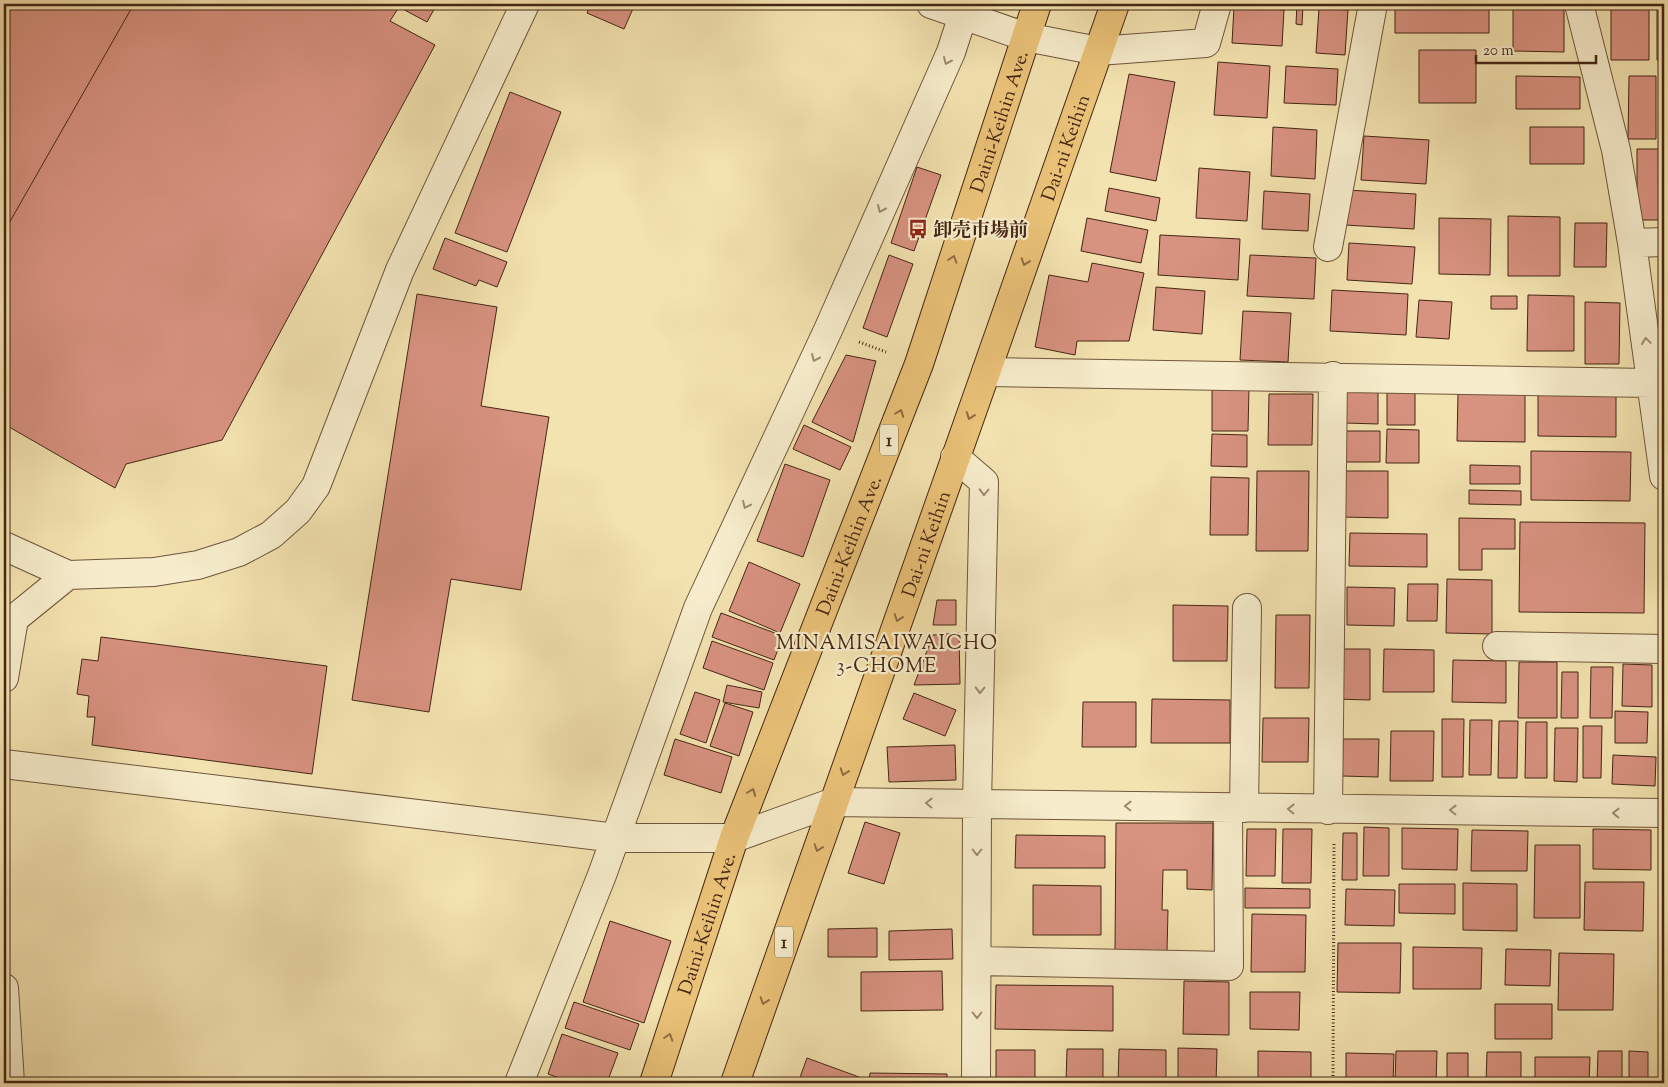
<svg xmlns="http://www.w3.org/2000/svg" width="1668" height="1087" font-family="'Sorts Mill Goudy','Noto Serif JP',serif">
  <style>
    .building { fill: #d89280; stroke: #452614 }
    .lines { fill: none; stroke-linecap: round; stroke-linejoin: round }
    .minor-casing { stroke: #70553b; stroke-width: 30 }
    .highway-casing { stroke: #452614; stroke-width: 30 }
    .path { stroke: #452614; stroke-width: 3; stroke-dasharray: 1 2.5; stroke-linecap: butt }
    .minor { stroke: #f7edcc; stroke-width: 28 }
    .highway { stroke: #eac278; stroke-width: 28 }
    .oneway { stroke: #9e8a70 }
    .oneway2 { stroke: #8f6c41 }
    .labels { text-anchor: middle; stroke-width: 4.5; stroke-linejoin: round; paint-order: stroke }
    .shield { fill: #f7edcc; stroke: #7a624b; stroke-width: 1 }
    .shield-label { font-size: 18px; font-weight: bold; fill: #452614 }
    .street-label { font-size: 19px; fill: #452614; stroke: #f7edcc }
    .poi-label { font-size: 19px; font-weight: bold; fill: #452614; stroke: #f7edcc; text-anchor: start }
    .neighbourhood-label { font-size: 20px; letter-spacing: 1px; fill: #452614; stroke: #f7edcc }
  </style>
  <rect width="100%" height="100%" fill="#f3e3b0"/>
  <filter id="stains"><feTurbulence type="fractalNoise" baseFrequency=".004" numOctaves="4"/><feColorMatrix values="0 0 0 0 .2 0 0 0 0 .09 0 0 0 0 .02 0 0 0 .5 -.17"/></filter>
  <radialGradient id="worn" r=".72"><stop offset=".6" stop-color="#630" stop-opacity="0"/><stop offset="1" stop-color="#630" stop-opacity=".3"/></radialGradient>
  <path class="building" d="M4,4H437L427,22L399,7L390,21L435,45L222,440L126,464L115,488L4,424Z
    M4,4H134L4,232Z
    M591,4H635L624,29L587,13Z
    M1297,4H1303L1302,25L1296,24Z
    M1611,4H1649V60H1611Z
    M1657,4H1664V60H1657Z
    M1513,5H1564V52L1513,51Z
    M1395,6H1489V33H1395Z
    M1234,7L1284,10L1282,46L1232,43Z
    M1319,8L1348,10L1345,55L1316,53Z
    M1419,50H1476V103H1419Z
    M1218,62L1270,66L1267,118L1214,115Z
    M1286,66L1338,69L1336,105L1284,103Z
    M1129,74L1175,82L1156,181L1110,172Z
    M1516,76L1580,77V109H1516Z
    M1629,76H1656V139H1628Z
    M510,92L561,112L507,252L455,233Z
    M1273,127L1317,130L1315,179L1271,176Z
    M1530,127H1584V164H1530Z
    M1364,136L1429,140L1426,184L1361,180Z
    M1637,149H1664V220H1637Z
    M917,167L941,175L914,251L891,243Z
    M1199,168L1250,172L1247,221L1196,218Z
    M1109,188L1160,198L1156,221L1105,211Z
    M1347,190L1416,194L1414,229L1345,225Z
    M1264,191L1310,194L1308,231L1262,229Z
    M1508,216L1560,217V276H1508Z
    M1087,218L1148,230L1141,263L1081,251Z
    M1439,218L1491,219L1490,275L1439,274Z
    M1575,223H1607L1606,267H1574Z
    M1160,235L1240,239L1238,280L1158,275Z
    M445,238L507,262L497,287L479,280L476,286L433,269Z
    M1349,243L1415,247L1412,284L1347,280Z
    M889,255L913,264L887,337L863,328Z
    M1250,255L1316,258L1314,299L1247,296Z
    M1092,263L1144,273L1129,341H1077L1075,355L1035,347L1049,275L1088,282Z
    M1156,287L1205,291L1202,334L1153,330Z
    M1332,290L1408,294L1406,335L1330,331Z
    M417,294L497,307L481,406L549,417L521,590L451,579L429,712L352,700Z
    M1528,295L1574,296V351H1527Z
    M1491,296H1517V309H1491Z
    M1419,300L1452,302L1449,339L1416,337Z
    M1585,302L1620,303L1619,364H1585Z
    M1243,311L1291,313L1288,362L1240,360Z
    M846,355L876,361L853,442L812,422Z
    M1212,387H1249L1248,431H1212Z
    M1387,389H1415V425H1387Z
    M1345,390H1378V424L1345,423Z
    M1458,393L1525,394V442L1457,441Z
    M1269,394H1313L1312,445H1268Z
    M1538,394H1616V437L1538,436Z
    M804,425L851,447L840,470L793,449Z
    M1387,429L1419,430V463H1386Z
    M1342,431H1380V462H1342Z
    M1212,434L1247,435V467L1211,466Z
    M1531,451L1631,452L1630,501L1531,500Z
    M785,464L830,480L803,557L757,541Z
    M1470,465L1520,466V484H1470Z
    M1257,471H1309L1308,551H1256Z
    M1341,471H1388V518L1341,517Z
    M1211,477L1249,478L1248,535H1210Z
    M1469,490L1521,491V505L1469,504Z
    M1459,518L1515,519V549H1482V570H1459Z
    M1520,522L1645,523L1644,613L1519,612Z
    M1350,533L1427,534V567L1349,566Z
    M749,562L800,584L780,633L729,611Z
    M1447,579L1492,580V634L1446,633Z
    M1408,584H1438L1437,621H1407Z
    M1347,587L1395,588L1394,626L1347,625Z
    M937,600H956V625H933Z
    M1173,605L1228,606L1227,661H1173Z
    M721,613L783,636L774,660L712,637Z
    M1276,615H1310L1309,688H1275Z
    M959,633L960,684L914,685L933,635Z
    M101,637L327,666L312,774L92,745L95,717H87L89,696L77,694L82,659L98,661Z
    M712,641L773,663L764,690L703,668Z
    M1335,649H1370V700L1334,699Z
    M1384,649L1434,650V692H1383Z
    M1453,660L1506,661V703L1452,702Z
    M1519,662H1557V718H1518Z
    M1623,664L1652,665V707L1622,706Z
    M1591,667H1613L1612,718H1590Z
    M1562,672H1578V718H1561Z
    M727,685L762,692L759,708L723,702Z
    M695,692L720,700L706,743L680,734Z
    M914,693L956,710L945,736L903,719Z
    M1152,699L1230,700V743H1151Z
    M1083,702H1136V747H1082Z
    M725,703L753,712L739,756L710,746Z
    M1615,711L1648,712L1647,743H1615Z
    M1263,718H1309L1308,762H1262Z
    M1442,719H1464L1463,777H1442Z
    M1470,720H1492L1491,775H1469Z
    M1499,721H1518L1517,778H1498Z
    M1526,722H1547V778H1525Z
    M1583,726H1602L1601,778H1583Z
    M1555,728H1578L1577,782L1554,781Z
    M1391,731H1434L1433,781H1390Z
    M675,739L732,757L721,793L664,775Z
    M1343,739H1379L1378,777L1342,776Z
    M955,745L956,780L889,782L887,747Z
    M1613,755L1656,757L1655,786L1612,784Z
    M865,822L900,833L884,884L848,873Z
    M1116,823H1213L1212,890L1187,889V870H1163L1162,910H1168L1167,952L1115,951Z
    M1364,827L1389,828V876H1363Z
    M1402,828L1458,829L1457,870L1402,869Z
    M1247,829H1276L1275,876H1246Z
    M1283,829H1312L1311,883H1282Z
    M1593,829L1651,830V870L1593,869Z
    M1472,830L1528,831L1527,871H1471Z
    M1343,833H1357V880H1342Z
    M1016,835L1105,836V868H1015Z
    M1535,845H1580V918H1534Z
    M1585,882H1644L1643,931L1584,930Z
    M1463,883L1517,884V931L1463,930Z
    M1399,884H1455V914L1399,913Z
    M1033,885L1101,886V935H1033Z
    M1245,888L1310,889V908H1245Z
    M1346,889L1395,890L1394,926L1345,925Z
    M1252,914L1306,915L1305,972H1251Z
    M610,921L671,941L644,1023L583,1002Z
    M877,928V957H828V929Z
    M952,929L953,959L889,960V931Z
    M1338,943H1401L1400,993L1337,992Z
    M1413,947L1482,948L1481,989H1413Z
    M1506,949L1551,950L1550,986L1505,985Z
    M1559,953L1614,954L1613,1010H1558Z
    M942,971L943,1010L861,1011V972Z
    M1184,981L1229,982V1035L1183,1034Z
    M996,985L1113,986V1031L995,1029Z
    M1250,992H1300L1299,1030L1250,1029Z
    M574,1002L639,1024L630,1050L565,1028Z
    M1495,1004H1552V1039H1495Z
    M562,1034L618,1053L607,1083H573L548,1074Z
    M1178,1048L1217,1049L1216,1083H1178Z
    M1067,1049H1103V1083H1066Z
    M1119,1049L1166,1050V1083H1118Z
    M996,1050H1035V1083H996Z
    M1258,1051L1311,1052V1083L1258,1082Z
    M1396,1051H1437L1436,1083H1395Z
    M1598,1051H1622V1083H1597Z
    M1629,1051L1648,1052V1083H1629Z
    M1487,1052H1521V1083H1486Z
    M1346,1053L1394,1054L1393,1083H1346Z
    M1447,1053H1468V1083H1447Z
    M1535,1057H1590L1589,1083H1535Z
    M807,1058L859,1077L856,1083H798Z
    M870,1073L947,1074V1083H869Z"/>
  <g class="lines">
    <defs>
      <path id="minor" d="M931,4L1026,37L1098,51L1206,43L1217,4
        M1579,4L1616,150L1632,243L1664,476
        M1632,243L1664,242
        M1328,247L1373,4
        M986,372L1651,383
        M955,457L984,482L977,804L976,1083
        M4,546L68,575L154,572L198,565L239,552L271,535L298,511L316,486L400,270L525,4
        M4,627L68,575
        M1497,646L1664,649
        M4,678L14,619
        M4,764L616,838H734L834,802L1664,813
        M1244,808L1247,608
        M1328,810L1333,376
        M977,961L1229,966L1228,808
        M4,988L10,1083
        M519,1083L602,875L698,608L828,330L951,52L963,15"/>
      <g id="highway">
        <path id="s1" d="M654,1083L734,838L919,364L1037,4"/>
        <path id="s2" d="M735,1083L986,372L1115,4"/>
      </g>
    </defs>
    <use href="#minor" class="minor-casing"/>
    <use href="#highway" class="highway-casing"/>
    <path class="path" d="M859,342L886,352
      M1333,1083L1334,844"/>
    <use href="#minor" class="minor"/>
    <use href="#highway" class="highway"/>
  </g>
  <defs><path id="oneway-chevron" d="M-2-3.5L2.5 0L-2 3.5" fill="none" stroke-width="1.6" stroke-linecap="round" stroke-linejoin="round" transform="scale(1.25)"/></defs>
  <g class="oneway">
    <use href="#oneway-chevron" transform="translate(947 61) rotate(114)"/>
    <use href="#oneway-chevron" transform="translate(881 209) rotate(114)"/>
    <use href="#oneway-chevron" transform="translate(1646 341) rotate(-98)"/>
    <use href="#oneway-chevron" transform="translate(815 358) rotate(115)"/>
    <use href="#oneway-chevron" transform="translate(984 492) rotate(91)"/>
    <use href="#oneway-chevron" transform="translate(746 505) rotate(115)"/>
    <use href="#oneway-chevron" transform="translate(980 690) rotate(91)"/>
    <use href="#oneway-chevron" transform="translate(929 803) rotate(-179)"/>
    <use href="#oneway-chevron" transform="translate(1128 806) rotate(-179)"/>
    <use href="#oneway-chevron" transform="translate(1291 809) rotate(-179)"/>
    <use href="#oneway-chevron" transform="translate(1453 810) rotate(-179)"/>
    <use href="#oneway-chevron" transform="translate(1616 813) rotate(-179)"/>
    <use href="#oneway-chevron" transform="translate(977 852) rotate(90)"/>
    <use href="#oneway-chevron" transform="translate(977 1015) rotate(90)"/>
  </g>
  <g class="oneway2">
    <use href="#oneway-chevron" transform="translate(953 259) rotate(-72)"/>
    <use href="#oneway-chevron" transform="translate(1025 262) rotate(109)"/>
    <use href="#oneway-chevron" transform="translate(900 413) rotate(-69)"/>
    <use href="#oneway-chevron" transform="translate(970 416) rotate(110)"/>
    <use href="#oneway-chevron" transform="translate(898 618) rotate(109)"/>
    <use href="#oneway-chevron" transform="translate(844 772) rotate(109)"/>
    <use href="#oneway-chevron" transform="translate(752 792) rotate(-69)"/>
    <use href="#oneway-chevron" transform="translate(818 848) rotate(109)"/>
    <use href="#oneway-chevron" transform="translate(764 1001) rotate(109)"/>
    <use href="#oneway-chevron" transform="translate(669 1037) rotate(-72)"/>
  </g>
  <defs>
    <symbol id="bus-bare" viewBox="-9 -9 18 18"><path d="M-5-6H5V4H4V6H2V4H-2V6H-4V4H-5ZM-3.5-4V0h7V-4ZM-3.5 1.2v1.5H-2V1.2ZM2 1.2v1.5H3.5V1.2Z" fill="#8f2418" stroke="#f7edcc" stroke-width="2.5" paint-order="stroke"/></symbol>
  </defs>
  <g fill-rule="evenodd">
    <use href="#bus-bare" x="904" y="215" width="28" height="28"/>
  </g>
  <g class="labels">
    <g class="shield">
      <rect x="880" y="424.5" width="18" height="31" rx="4"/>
      <rect x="775" y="926.5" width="18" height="31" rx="4"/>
    </g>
    <g class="shield-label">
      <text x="889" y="446">1</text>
      <text x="784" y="948">1</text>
    </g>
    <g class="street-label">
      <text dy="7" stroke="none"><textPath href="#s1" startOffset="1022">Daini-Keihin Ave.</textPath></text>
      <text dy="7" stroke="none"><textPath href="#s2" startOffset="992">Dai-ni Keihin</textPath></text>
      <text dy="7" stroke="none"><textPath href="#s2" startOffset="572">Dai-ni Keihin</textPath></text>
      <text dy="7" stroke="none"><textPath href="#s1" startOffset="572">Daini-Keihin Ave.</textPath></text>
      <text dy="7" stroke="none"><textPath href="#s1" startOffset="168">Daini-Keihin Ave.</textPath></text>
    </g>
    <g class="poi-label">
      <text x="933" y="236">卸売市場前</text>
    </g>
    <g class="neighbourhood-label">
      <text x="887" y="649">MINAMISAIWAICHO<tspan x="887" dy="23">3-CHOME</tspan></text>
    </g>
  </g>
  <rect width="1668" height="1087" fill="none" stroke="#f3e3b0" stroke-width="20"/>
  <rect x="5" y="5" width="1658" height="1077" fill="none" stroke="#452614" stroke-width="2.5"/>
  <rect x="10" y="10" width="1648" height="1067" fill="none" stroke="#452614"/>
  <path d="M1476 55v8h120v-8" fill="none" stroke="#452614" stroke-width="2.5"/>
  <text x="1483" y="55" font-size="15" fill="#452614" stroke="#f7edcc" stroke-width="4" paint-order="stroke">20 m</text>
  <rect width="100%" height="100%" filter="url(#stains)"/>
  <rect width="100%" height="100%" fill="url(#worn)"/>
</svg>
